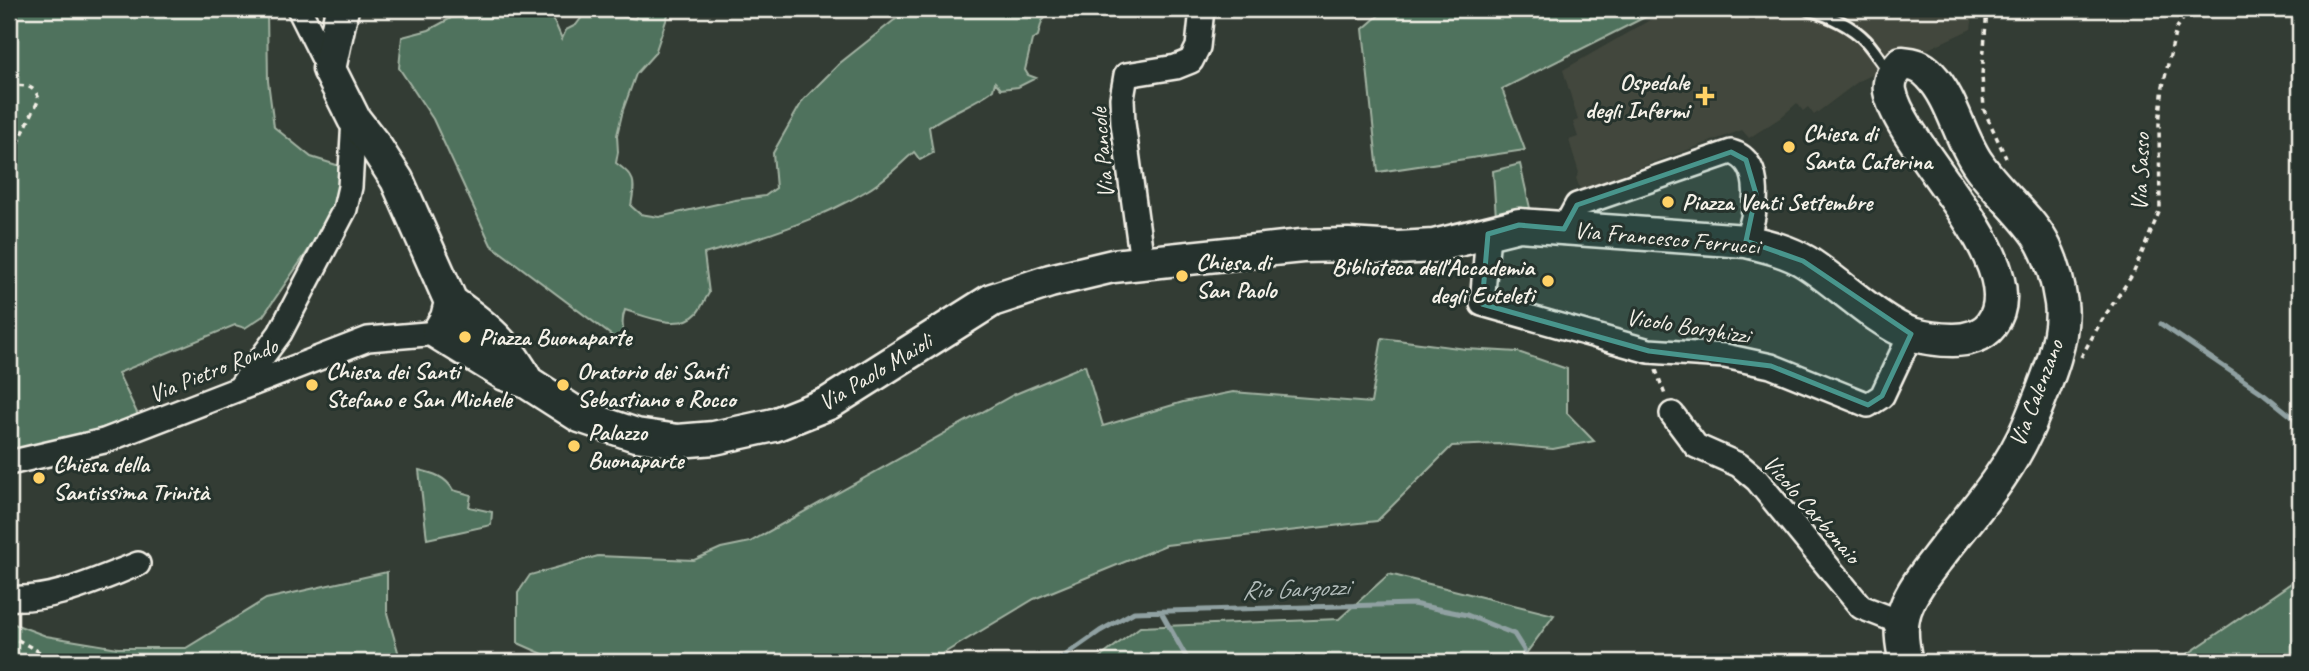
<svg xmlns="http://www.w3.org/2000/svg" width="2309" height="671" font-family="Caveat,sans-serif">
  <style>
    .built { fill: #42473c }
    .green { fill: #50725d; stroke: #a2b2a2; stroke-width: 2 }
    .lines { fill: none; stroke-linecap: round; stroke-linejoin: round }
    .stream { stroke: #90a1a2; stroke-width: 5 }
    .lane-casing { stroke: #f4f1e8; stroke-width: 16 }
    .street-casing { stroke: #f4f1e8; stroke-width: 28 }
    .secondary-casing { stroke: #f4f1e8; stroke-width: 37 }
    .path { stroke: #f4f1e8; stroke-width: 3.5; stroke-dasharray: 5 5; stroke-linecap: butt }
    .lane { stroke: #26332d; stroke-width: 10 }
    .street { stroke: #26332d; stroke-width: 23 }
    .secondary { stroke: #26332d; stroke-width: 32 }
    .marked { fill: #48958c; fill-opacity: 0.2; stroke: #48958c; stroke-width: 5; stroke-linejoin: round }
    .poi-dot { fill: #ffd166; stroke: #26332d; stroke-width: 2.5 }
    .labels { text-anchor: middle; stroke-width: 6; stroke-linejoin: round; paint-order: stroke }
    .poi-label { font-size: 24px; font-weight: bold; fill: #f4f1e8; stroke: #26332d; text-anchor: start }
    .street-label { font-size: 24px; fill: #f4f1e8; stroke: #26332d }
    .water-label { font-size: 26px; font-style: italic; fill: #b1bbb9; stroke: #26332d }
  </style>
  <rect width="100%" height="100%" fill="#333c34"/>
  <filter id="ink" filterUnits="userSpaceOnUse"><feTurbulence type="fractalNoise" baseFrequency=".0143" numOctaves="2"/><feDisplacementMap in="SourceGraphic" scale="14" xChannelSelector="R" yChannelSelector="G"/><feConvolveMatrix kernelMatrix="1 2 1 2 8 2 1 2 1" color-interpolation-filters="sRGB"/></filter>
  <g filter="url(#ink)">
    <path class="built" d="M1669,9H1974L1971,29L1859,81L1814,115L1808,107L1803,111L1797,103L1780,118L1749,138L1742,130L1627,172L1581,192L1576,178L1579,173L1569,140L1578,137L1573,122L1578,120L1563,70Z"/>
    <path class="green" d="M9,9H267L268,81L274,127L311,157L343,167L338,207L263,316L245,328L235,325L118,373L138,415L80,436L9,452Z
      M485,9H549L562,39L566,30L576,25L588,9L635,19L639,9H670L655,53L636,74L623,110L617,135L618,152L616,163C637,178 635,182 631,206L640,214L659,217L735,200L765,196L776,188L773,153L803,100L840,63L893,21L913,9H1055L1042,21L1038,36L1032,40L1025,70L1028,75L1036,78L1018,87L1001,89L995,82L993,90C973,105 949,112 929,127L933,153L920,160L914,152C899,165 885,180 868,190C819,220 759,239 704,254L709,293C705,299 702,307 697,313C680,332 645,316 625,310C620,322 624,334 627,347L491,245L433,119L399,68L402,37L429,30L451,18L475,14Z
      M1386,9H1661L1502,89L1525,150L1378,172L1363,29Z
      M1520,164L1530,208L1496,218L1493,171Z
      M1382,338L1466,349L1518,352L1567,369V413L1594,441L1553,449L1498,444L1452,446L1377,521L1166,545L1034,599L929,662H561L518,643V593L530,575L598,556L694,560L721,548L750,542L1013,395L1085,365L1103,426L1183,402L1233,392L1371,403Z
      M419,470C433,473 446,477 453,490L471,495L469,507L492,512L491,525L427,539Z
      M387,572V613L401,662H9V622L46,636L118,648H186L266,599Z
      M1389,574L1554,615L1520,662H1094L1140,627L1339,619Z
      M2300,577V662H2176Z"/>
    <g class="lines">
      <path class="stream" d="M2161,324L2264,394L2300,423
        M1161,612L1189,662
        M1056,662L1100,631L1134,612L1413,604L1467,615L1514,634L1524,650L1525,662"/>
      <defs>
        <path id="lane" d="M1809,10C1829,15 1852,26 1866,41C1875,51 1881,62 1890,72"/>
        <path id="street" d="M299,9L329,69
          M1564,229L1577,205L1731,152C1766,161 1756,216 1746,241
          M1488,234L1482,304L1649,351L1725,356L1771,366L1868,405L1882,396L1911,334
          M1142,262L1123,123L1122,98L1126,75L1176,67L1191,61L1198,47L1202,9
          M240,387L280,333L345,209L350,187L354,119
          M1672,414L1696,446L1739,465L1757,480L1861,607L1902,623
          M9,463L104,441L368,339L438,333
          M9,598C54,601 96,580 138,564"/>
        <path id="secondary" d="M342,9L329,69L354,119L375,146L397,180L451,302
          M451,302L447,318L438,333L505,374L527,382L580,416L636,435L678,441L714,438L774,425L829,403L992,300L1050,281L1113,266L1302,246L1348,245L1398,248L1434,246L1519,225L1746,241C1767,246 1788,251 1806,262C1838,282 1878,322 1911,334C1925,338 1939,340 1953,340C1966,340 1983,336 1991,325C2036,266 1901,149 1890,91C1888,79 1895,71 1902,63C1914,64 1922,66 1930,75C1953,99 1959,137 1978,164C1996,191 2026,214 2042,242C2052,260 2058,282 2061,303C2066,341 2043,390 2029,425C2009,473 1974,511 1942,552C1929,569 1912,589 1905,610C1899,627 1902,645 1906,662
          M451,302C483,325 510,346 527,382"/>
      </defs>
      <use href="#lane" class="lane-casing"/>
      <use href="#street" class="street-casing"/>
      <use href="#secondary" class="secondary-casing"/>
      <path class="path" d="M1987,9L1982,75L1984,110L2006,158
        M9,87C22,84 34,84 39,99L9,162
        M2081,357L2102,320L2133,274L2160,210L2159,124L2163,86L2176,29L2185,16L2203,10L2279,9
        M1656,370L1665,395
        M9,635L52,659L66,662"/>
      <use href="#lane" class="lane"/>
      <use href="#street" class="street"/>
      <use href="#secondary" class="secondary"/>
    </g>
  </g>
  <path class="marked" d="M1731,152L1746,160L1756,194L1746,241L1803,261L1911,334L1882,396L1868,405L1771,366L1649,351L1482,304L1488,234L1519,225L1564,229L1577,205Z"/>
  <g class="poi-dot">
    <path d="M1701.5 85.5h7v7h7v7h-7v7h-7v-7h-7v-7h7z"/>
    <circle cx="1789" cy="147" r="7"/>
    <circle cx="1668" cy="202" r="7"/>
    <circle cx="1182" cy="276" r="7"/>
    <circle cx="1548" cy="281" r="7"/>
    <circle cx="465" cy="337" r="7"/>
    <circle cx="312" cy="385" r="7"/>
    <circle cx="563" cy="385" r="7"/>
    <circle cx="574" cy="446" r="7"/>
    <circle cx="39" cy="478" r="7"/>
  </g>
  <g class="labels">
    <g class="poi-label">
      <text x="1689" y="90" text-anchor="end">Ospedale<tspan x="1689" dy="28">degli Infermi</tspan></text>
      <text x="1803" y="141">Chiesa di<tspan x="1803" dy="28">Santa Caterina</tspan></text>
      <text x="1682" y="210">Piazza Venti Settembre</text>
      <text x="1196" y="270">Chiesa di<tspan x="1196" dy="28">San Paolo</tspan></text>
      <text x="1534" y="275" text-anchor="end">Biblioteca dell'Accademia<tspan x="1534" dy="28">degli Euteleti</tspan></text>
      <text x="479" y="345">Piazza Buonaparte</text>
      <text x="326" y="379">Chiesa dei Santi<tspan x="326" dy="28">Stefano e San Michele</tspan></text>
      <text x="577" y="379">Oratorio dei Santi<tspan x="577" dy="28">Sebastiano e Rocco</tspan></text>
      <text x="588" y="440">Palazzo<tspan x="588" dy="28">Buonaparte</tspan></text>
      <text x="53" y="472">Chiesa della<tspan x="53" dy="28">Santissima Trinità</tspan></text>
    </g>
    <g class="street-label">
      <text transform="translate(1102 153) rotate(-95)" y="8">Via Pancole</text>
      <text transform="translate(2140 172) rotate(-88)" y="8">Via Sasso</text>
      <text transform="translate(1667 238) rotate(5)" y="8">Via Francesco Ferrucci</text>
      <text transform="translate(1688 326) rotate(9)" y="8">Vicolo Borghizzi</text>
      <text transform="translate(213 370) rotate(-22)" y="8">Via Pietro Rondo</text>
      <text transform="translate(875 372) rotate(-31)" y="8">Via Paolo Maioli</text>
      <text transform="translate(2036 393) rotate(-69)" y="8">Via Calenzano</text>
      <text transform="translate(1812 509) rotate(49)" y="8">Vicolo Carbonaio</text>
    </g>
    <g class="water-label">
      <text transform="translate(1295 588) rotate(-2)" y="9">Rio Gargozzi</text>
    </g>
  </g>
  <rect width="2309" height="671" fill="none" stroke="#26332d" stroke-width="35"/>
  <rect x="18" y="18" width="2274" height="636" fill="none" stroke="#f4f1e8" stroke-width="2.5" filter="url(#ink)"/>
</svg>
